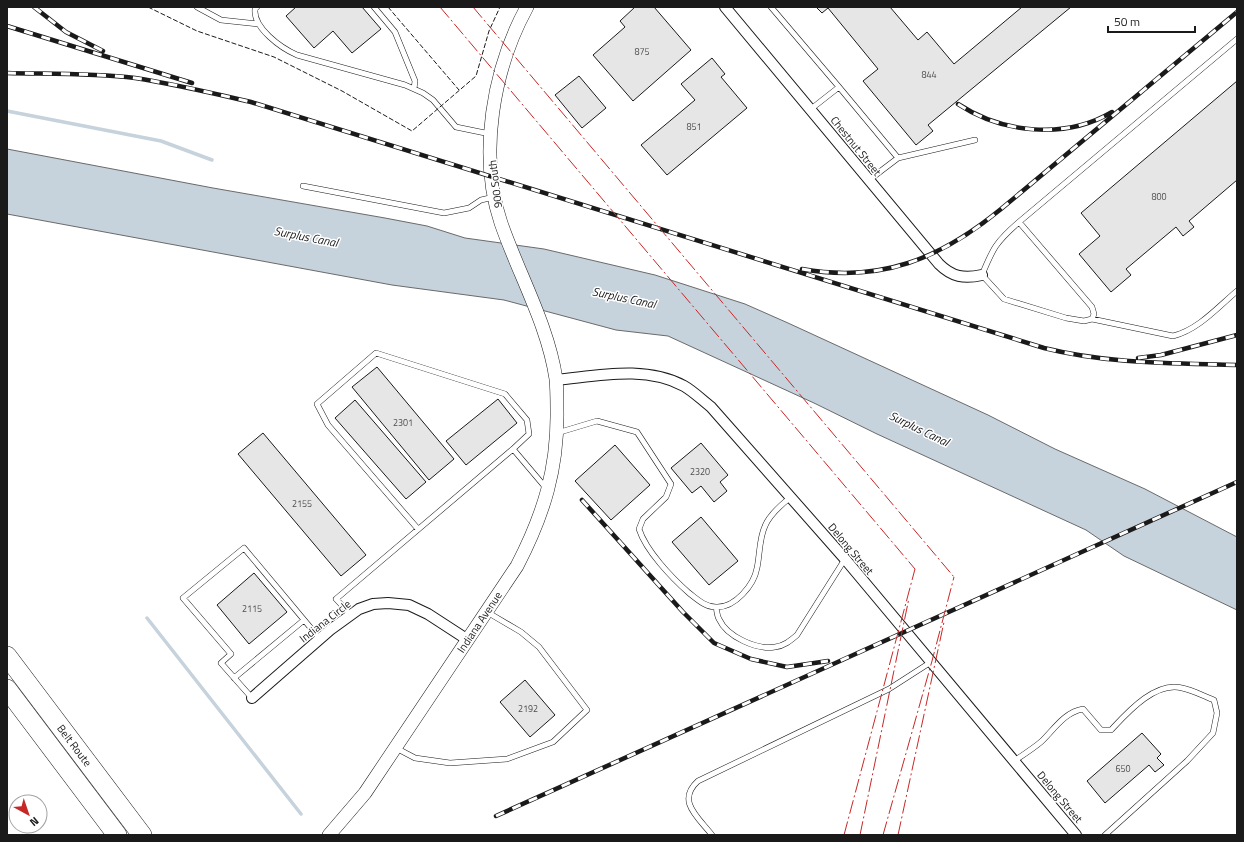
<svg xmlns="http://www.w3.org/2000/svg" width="1244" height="842" font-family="'Titillium Web',sans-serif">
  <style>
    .water { fill: #c6d2dc; stroke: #6a6a6a }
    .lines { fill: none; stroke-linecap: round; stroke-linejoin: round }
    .stream { stroke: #c6d2dc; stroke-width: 3.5 }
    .building { fill: #e6e6e6; stroke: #1a1a1a }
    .service-casing { stroke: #1a1a1a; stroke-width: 6 }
    .minor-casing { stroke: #1a1a1a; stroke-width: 12 }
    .tertiary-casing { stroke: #1a1a1a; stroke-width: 14 }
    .motorway-casing { stroke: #1a1a1a; stroke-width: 20 }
    .service { stroke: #fff; stroke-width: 5 }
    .minor { stroke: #fff; stroke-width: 10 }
    .tertiary { stroke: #fff; stroke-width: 13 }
    .motorway { stroke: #fff; stroke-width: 19 }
    .rail-casing { stroke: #1a1a1a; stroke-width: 4.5 }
    .rail { stroke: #fff; stroke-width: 3; stroke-dasharray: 9; stroke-linecap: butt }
    .fence { stroke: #1a1a1a; stroke-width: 1; stroke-dasharray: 5 2; stroke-linecap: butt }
    .power { stroke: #c62828; stroke-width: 1; stroke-dasharray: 14 3 2 3; stroke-linecap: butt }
    .labels { text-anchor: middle; stroke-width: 3; stroke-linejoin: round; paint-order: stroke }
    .number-label { font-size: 9px; fill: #4d4d4d }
    .street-label { font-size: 11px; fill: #1a1a1a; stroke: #fff }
    .water-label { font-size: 12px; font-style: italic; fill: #1a1a1a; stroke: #fff }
  </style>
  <rect width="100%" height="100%" fill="#fff"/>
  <path class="water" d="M7,149L213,188L385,218L427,226L465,238L544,249L655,275L745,304L788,323L988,415L1055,449L1145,489L1237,537V610L1124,556L1086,530L877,434L814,403L668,336L616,330L504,300L392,285L7,214Z"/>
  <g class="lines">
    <path class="stream" d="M7,111L161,141L212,160
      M147,618L301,814"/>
  </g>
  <path class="building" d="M296,7H362L381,29L352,53L333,31L314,48L286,16Z
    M635,7H654L691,50L633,101L593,55L625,27L620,21Z
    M816,7H890L918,40L927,32L954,64L1022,7H1071L928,125L933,131L916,145L863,81L878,69L828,8L822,13Z
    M712,58L725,74L721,77L747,108L667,175L641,145L695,100L681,84Z
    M579,76L606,108L582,128L555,95Z
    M1237,81V180L1189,221L1194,227L1183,236L1176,227L1126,269L1131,275L1111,292L1079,254L1100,236L1081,213Z
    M377,367L454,459L429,480L352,387Z
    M498,399L517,423L466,465L446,441Z
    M355,400L426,482L406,499L335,418Z
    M263,433L366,555L341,576L238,454Z
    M701,443L728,475L720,482L727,491L714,502L701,486L692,493L671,468Z
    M615,445L650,485L611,520L575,481Z
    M701,517L738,561L709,585L672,542Z
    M254,573L287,612L249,644L217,605Z
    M525,680L555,715L530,737L500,702Z
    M1142,733L1161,754L1157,758L1164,765L1155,772L1149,765L1105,803L1087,781Z"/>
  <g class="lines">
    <defs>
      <path id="service" d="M197,7L221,20L258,24
        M257,7L255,9C253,28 281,48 297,55L405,85L423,93L433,100L456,127L490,134
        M374,7L395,32L415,81L414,89
        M771,7L839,87
        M811,109L839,87L898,158L975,140
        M869,180L898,158
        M303,186L444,213L469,208L481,200L494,197
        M1019,222L1092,307L1094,314L1092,319L1084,321L1066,318L1004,299L982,275C993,248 996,242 1019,222Z
        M1019,222L1237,39
        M1092,319L1173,336C1198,330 1218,307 1237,291
        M557,433L597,421L637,432L671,484L666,497L643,519L639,529C646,551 672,578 689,593C697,599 705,607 716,607C735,608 754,585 757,568C760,554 759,539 765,526C769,516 782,504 791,497
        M418,529L328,425L317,404L376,353L505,394L527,420L529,434L513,449
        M716,607C717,611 717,616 719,619C727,637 757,650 775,647C784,646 790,641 797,635L845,559
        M350,614L336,599L513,449L546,488
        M234,678L304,620
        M252,698L221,663L231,654L183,598L244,548L320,639
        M396,748L415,758L450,763L507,759L553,742L587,710L539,647L521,632L487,612
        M1014,761C1023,755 1034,748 1042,741C1055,728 1065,712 1083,709L1101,730H1111C1127,713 1155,681 1182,688C1193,690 1203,696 1214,700L1217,713L1213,733L1187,761L1105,835
        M712,835C698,817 676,801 698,781L889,689L931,662"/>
      <path id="minor" d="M725,7L939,264C952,277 964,279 982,275
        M556,380C598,376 645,365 684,386C693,391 702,400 711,407L845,559L1076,835
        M252,698L330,630L359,609L373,604L388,603L409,605L428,614L468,640"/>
      <g id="tertiary">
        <path id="s1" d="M329,835L365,793L517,566C544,514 558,468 557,410C557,400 557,389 556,379C548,325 519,275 501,223C478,155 493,69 527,7"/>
      </g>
      <g id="motorway">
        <path id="s2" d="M7,656L142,835"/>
        <path d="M7,689L117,835"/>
      </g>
    </defs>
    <use href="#service" class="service-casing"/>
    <use href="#minor" class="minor-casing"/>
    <use href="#tertiary" class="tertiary-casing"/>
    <use href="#motorway" class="motorway-casing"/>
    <use href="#service" class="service"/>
    <use href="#minor" class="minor"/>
    <use href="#tertiary" class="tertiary"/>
    <use href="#motorway" class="motorway"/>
    <defs>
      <path id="rail" d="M34,7L66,32L103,51
        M7,26L192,83
        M7,73C49,74 92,73 135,78C174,84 212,93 251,102L1044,348C1108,364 1172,363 1237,365
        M958,104C1002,133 1065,140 1112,112
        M802,269C881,283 940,259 1001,209L1237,12
        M1138,358L1161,355L1237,335
        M582,500L683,612L714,643L751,659L787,667L828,661
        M496,816L1237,482"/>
    </defs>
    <use href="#rail" class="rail-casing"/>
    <use href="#rail" class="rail"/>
    <path class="fence" d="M148,7L197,31L274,57L342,91L412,131L476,76L489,31L500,7
      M388,7L459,90"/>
    <path class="power" d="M440,7L915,569
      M473,7L954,577
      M844,835L915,569
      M860,835L909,598
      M883,835L932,661L954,577
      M898,835L944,622"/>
  </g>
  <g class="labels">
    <g class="number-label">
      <text x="642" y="55">875</text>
      <text x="929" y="78">844</text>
      <text x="694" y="130">851</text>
      <text x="1159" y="200">800</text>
      <text x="403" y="426">2301</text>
      <text x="700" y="475">2320</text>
      <text x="302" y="507">2155</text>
      <text x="252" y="612">2115</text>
      <text x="528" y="712">2192</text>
      <text x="1123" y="772">650</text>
    </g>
    <g class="street-label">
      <text transform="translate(856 146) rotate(51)" y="4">Chestnut Street</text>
      <text transform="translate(495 184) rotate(-97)" y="4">900 South</text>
      <text transform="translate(851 549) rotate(50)" y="4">Delong Street</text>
      <text transform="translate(325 621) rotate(-38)" y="4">Indiana Circle</text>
      <text dy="4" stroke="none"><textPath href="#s1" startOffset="261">Indiana Avenue</textPath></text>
      <text dy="4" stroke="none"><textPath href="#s2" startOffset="112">Belt Route</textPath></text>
      <text transform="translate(1060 797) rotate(50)" y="4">Delong Street</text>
    </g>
    <g class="water-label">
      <text transform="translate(306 237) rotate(11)" y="4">Surplus Canal</text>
      <text transform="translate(624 298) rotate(12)" y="4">Surplus Canal</text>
      <text transform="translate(919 429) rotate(26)" y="4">Surplus Canal</text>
    </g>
  </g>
  <rect width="1244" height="842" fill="none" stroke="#1a1a1a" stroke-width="16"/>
  <g transform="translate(28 814) rotate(140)"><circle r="19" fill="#ffffff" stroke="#a3a3a3"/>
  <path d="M0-3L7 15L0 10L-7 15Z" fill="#c62828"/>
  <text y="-6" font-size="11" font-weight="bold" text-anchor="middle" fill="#1a1a1a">N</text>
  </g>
  <path d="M1108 26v6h87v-6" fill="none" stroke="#1a1a1a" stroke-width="2"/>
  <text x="1114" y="26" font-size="12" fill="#1a1a1a" stroke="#ffffff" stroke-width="3" paint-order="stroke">50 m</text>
</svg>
